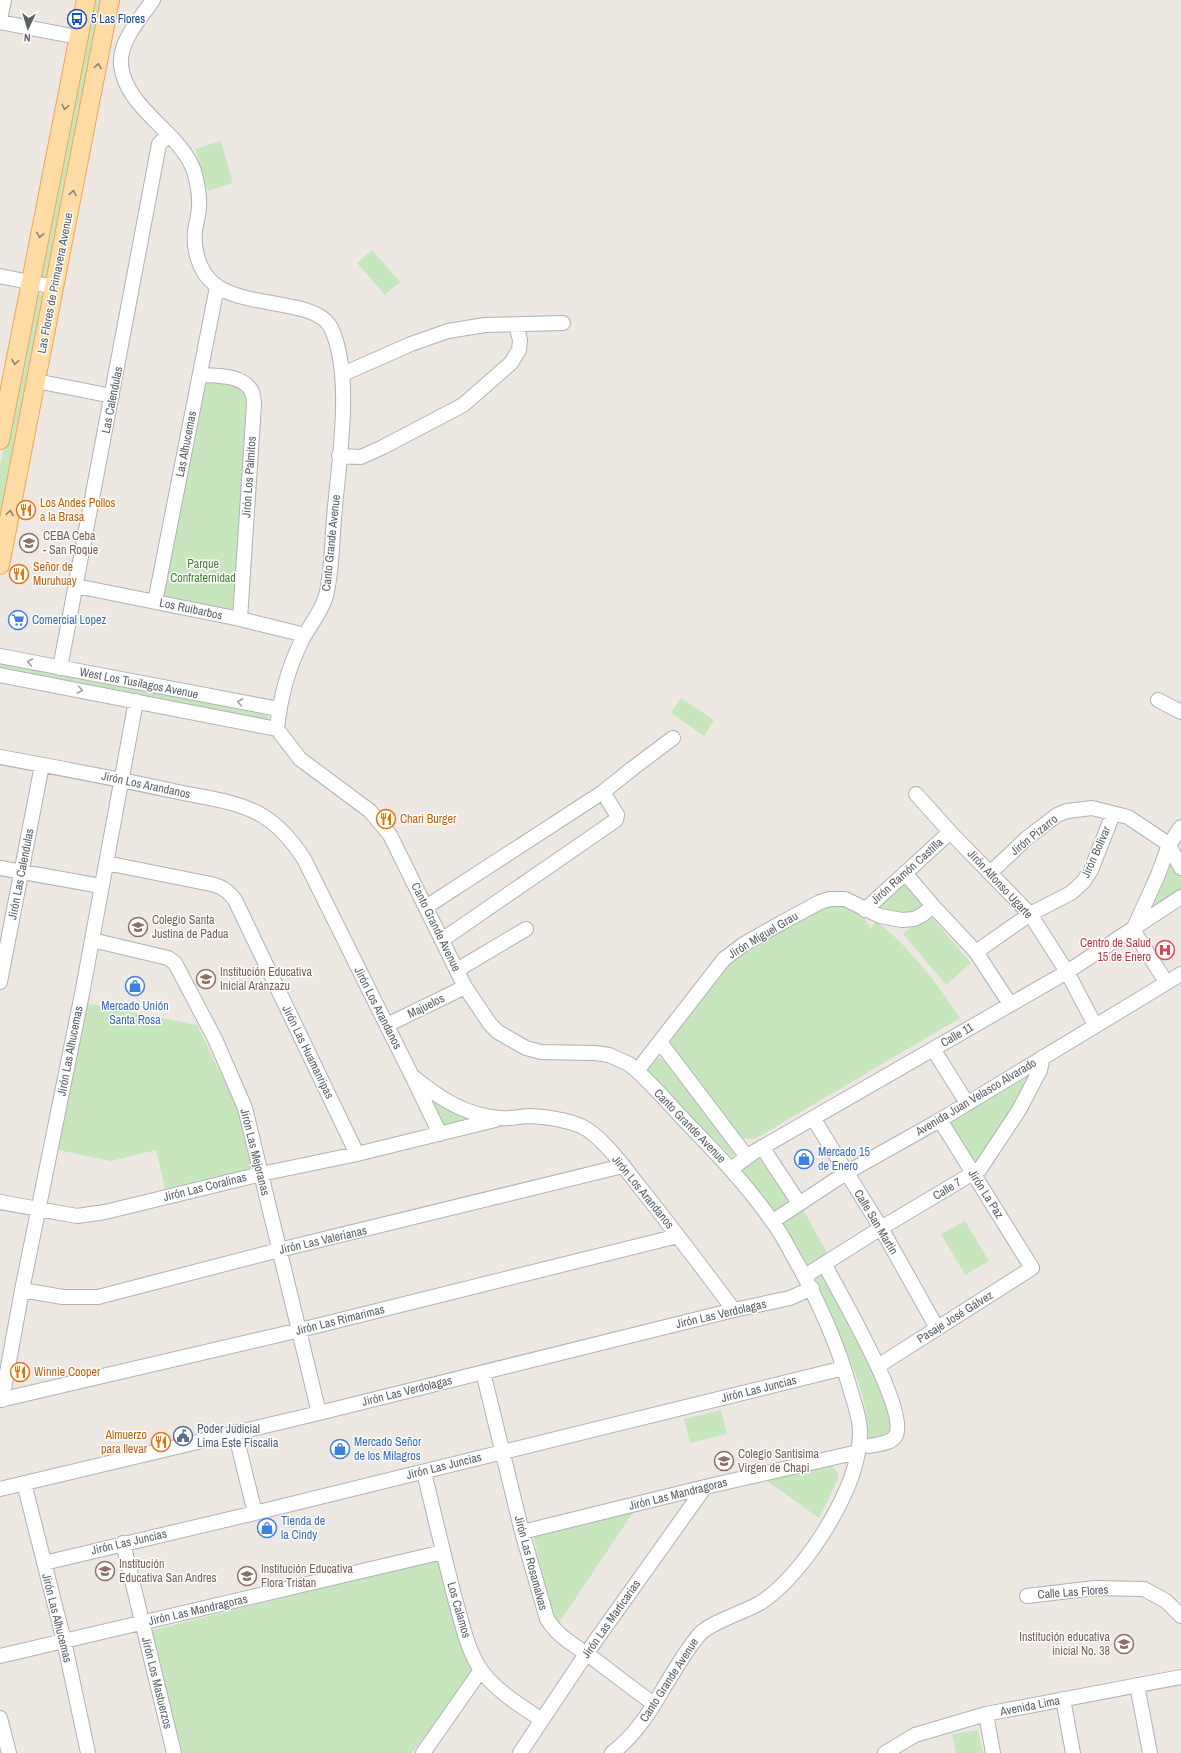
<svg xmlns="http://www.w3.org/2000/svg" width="1181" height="1753" font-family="'Archivo Narrow',sans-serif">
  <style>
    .green { fill: #c7e6be }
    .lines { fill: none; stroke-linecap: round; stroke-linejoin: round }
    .minor-casing { stroke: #aeb2b5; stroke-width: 16 }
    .major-casing { stroke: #f2a356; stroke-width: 20 }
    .minor { stroke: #fff; stroke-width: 14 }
    .major { stroke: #ffdca5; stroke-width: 18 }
    .oneway { stroke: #8c8577 }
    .oneway2 { stroke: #9ca0a1 }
    .labels { text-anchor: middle; stroke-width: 3; stroke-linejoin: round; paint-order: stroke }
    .transit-label { font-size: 12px; fill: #164399; stroke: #fff; text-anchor: start }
    .street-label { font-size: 12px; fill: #5a6063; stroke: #fff }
    .food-label { font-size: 12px; fill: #c56008; stroke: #fff; text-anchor: start }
    .education-label { font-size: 12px; fill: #785e54; stroke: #fff; text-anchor: start }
    .park-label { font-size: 12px; fill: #418233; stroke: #fff }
    .shop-label { font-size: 12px; fill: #366cbe; stroke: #fff; text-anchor: start }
    .health-label { font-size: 12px; fill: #be3a42; stroke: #fff; text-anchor: end }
    .service-label { font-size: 12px; fill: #4e5e75; stroke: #fff; text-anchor: start }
  </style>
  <rect width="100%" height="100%" fill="#ede8e2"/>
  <path class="green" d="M90,0H103L48,279L39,276Z
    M221,141L233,183L208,191L195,149Z
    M372,250L400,282L385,295L357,263Z
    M36,293L44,295L0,532V466L34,296Z
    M211,379L241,387L246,394L248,406L236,609L230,613L161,599L205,382Z
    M0,659L269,713L268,721L0,670Z
    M681,698L714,720L704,736L671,713Z
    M1170,860L1181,878V896L1145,918Z
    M904,879L921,900L923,906C911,924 889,912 872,906Z
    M830,900L862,914L871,929L876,921C910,947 937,983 960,1018L755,1139L736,1138L667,1045L672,1029L723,964Z
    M928,913L971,963L946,985L903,934Z
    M86,1003L197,1025L237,1107L252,1172L166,1193L156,1150L111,1161L58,1150Z
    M659,1058L665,1060L735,1153L732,1157L648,1073V1065Z
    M1038,1070L977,1169L949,1123Z
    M431,1097L473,1116L472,1122L442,1128L427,1099Z
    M757,1155L790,1202L772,1214L739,1169Z
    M802,1208L829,1256L810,1269L780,1222Z
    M965,1221L989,1261L965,1275L941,1234Z
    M824,1273L875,1371L894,1424L893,1434L867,1441C874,1396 832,1322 813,1280L814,1275Z
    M721,1410L727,1434L690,1443L684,1419Z
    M832,1465L838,1473V1479L819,1518L763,1478Z
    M636,1508L559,1623L550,1607L533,1535Z
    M439,1559L475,1671L412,1753H180L149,1631Z
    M978,1730L983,1753H956L952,1734Z"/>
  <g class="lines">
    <defs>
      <path id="minor" d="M153,0C140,19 119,41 121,65C126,110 180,131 194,171C197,182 200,195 199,206C199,215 196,223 195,231C193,249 199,271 213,283C242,309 317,298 331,328C354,376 338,466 334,518C332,543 332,571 326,596C321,613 309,626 301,642C288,669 280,699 277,729L300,759L370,811L390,835L465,987L490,1024L498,1032L526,1048L541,1052L595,1053L609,1055L629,1064C650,1081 668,1103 687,1123C717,1154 747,1185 772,1221C780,1231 786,1243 792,1254C816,1296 836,1339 849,1385C853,1400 860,1416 860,1432C860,1472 836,1515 814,1547C799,1568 782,1589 760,1603C743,1613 710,1622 699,1635C667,1673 652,1723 612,1753
        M0,20L4,0
        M0,22L67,35
        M0,276L54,287
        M343,374L411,344L448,331L485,325L563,323
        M200,375C216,376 243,374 252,392C253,395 254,400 254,404L240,619
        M36,381L112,396
        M339,456L361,457L383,447L463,405L511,363L519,350L520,340L516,325
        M76,586L240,619L305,635
        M155,602L217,287
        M0,656L279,709
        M60,668L159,144L169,135
        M0,675L277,729
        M1158,700L1181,712
        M0,757C60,768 119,779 178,792C206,798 238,801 263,816C281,827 293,842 304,859L412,1076C439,1098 466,1116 501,1118C511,1119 521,1116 531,1116C548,1117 566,1120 581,1126C601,1135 625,1168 638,1185C671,1226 702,1268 734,1310
        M916,794L950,832L1030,914L1067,972L1095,1025
        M106,863L211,884C223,887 228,891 235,900L357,1154
        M0,868L101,886
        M905,873L933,906L976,952L1010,1004
        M990,873L1027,838L1057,815L1067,811L1092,808L1128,817L1161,839L1169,845L1181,868
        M426,907L603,792L633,768L673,738
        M865,910L950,832
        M92,940L168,958L175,963L215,1039L245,1108L319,1413
        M442,940L616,820L617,815L603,792
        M976,952L1030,914L1071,893L1083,882L1091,870L1113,814
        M457,970L526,929
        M0,982L42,765
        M1166,982L1133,930L1158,875L1169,845L1181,827
        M387,1025L465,987
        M660,1042L747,1157
        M933,1049L967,1103
        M637,1071L724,959L744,944L781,923L820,902L830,899H845L880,916L902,920L914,919L922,915L933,906
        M414,1080L440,1134
        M813,1118L881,1228L937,1328
        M762,1147L799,1203
        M731,1169L754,1152L1067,972L1181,897
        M0,1202L77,1216L105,1212L261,1174L357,1154L495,1120
        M773,1221L846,1173L940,1120L1181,974
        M825,1265C839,1293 908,1409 896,1435C892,1444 877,1444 869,1446
        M805,1276L881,1228L980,1169L1019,1110L1040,1070L1043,1057
        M22,1290L63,1297H98L279,1250L623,1166
        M878,1366L1032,1268L940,1120
        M483,1372L522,1532L547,1619C559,1638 576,1646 594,1659C614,1674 633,1689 654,1704
        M0,1400L300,1330L678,1236
        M2,1400L22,1290L82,994L136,701
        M235,1432L255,1513
        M424,1472C434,1514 444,1556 455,1599C462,1622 467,1650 481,1670C496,1691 521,1706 542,1720
        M24,1483L64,1641L88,1753
        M0,1489L319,1413L734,1310L790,1298L812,1288
        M522,1532L705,1487L858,1452
        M123,1543L174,1753
        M44,1563L255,1513L844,1368
        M1027,1596L1095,1588L1144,1589L1166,1601L1181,1616
        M0,1656L443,1552
        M1137,1685L1150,1753
        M1063,1699L1073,1753
        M986,1714L993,1753
        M0,1718L9,1753
        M423,1753L481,1670
        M520,1753L586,1654L705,1487
        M885,1753L915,1735L986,1714L1181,1677"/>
      <path id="major" d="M0,440L86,0
        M0,565L110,0"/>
    </defs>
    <use href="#minor" class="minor-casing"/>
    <use href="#major" class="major-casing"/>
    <use href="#minor" class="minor"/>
    <use href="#major" class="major"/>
  </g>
  <defs><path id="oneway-chevron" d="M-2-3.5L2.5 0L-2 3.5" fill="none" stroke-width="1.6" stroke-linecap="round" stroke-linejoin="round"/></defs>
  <g class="oneway">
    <use href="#oneway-chevron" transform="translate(98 66) rotate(-79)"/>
    <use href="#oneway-chevron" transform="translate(65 107) rotate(101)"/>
    <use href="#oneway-chevron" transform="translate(73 193) rotate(-79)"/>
    <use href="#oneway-chevron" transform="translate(40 235) rotate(101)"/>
    <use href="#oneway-chevron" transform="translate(15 362) rotate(101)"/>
    <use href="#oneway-chevron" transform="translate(10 513) rotate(-79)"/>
  </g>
  <g class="oneway2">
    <use href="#oneway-chevron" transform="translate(30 662) rotate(-169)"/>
    <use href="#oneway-chevron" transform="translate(80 690) rotate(11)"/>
    <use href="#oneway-chevron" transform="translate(240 702) rotate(-169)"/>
  </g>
  <defs>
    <symbol id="bus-ring" viewBox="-11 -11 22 22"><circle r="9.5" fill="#fff" stroke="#1a4fb4" stroke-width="1.5"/><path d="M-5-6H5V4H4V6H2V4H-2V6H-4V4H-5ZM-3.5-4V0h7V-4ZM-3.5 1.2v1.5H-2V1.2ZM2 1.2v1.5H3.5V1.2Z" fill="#1a4fb4"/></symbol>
    <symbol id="restaurant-ring" viewBox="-11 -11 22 22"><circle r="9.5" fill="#fff" stroke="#e8710a" stroke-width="1.5"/><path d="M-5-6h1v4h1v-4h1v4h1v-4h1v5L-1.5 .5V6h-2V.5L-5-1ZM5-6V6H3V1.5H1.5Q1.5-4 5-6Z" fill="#e8710a"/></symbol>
    <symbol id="school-ring" viewBox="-11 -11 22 22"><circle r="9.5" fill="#fff" stroke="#8d6e63" stroke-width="1.5"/><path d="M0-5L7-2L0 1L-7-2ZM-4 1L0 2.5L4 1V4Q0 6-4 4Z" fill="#8d6e63"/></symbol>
    <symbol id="supermarket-ring" viewBox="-11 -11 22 22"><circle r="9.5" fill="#fff" stroke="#3f7fe0" stroke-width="1.5"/><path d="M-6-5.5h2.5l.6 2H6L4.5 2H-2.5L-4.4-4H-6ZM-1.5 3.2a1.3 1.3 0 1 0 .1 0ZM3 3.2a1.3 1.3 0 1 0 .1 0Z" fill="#3f7fe0"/></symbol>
    <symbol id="hospital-ring" viewBox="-11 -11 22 22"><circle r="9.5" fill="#fff" stroke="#e0444e" stroke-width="1.5"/><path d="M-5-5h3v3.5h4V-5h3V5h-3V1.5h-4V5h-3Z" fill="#e0444e"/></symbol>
    <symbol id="shop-ring" viewBox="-11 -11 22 22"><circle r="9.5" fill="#fff" stroke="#3f7fe0" stroke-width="1.5"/><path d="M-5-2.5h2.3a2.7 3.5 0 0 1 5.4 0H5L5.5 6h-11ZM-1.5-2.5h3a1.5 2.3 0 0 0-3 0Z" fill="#3f7fe0"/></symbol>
    <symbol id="civic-ring" viewBox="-11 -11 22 22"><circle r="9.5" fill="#fff" stroke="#5c6f8a" stroke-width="1.5"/><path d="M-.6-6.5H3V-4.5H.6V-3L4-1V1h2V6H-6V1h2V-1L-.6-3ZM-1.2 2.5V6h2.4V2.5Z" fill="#5c6f8a"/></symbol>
  </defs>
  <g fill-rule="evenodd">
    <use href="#bus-ring" x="66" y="8" width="22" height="22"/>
    <use href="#restaurant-ring" x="15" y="499" width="22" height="22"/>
    <use href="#school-ring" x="18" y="532" width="22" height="22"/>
    <use href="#restaurant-ring" x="8" y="563" width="22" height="22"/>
    <use href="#supermarket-ring" x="7" y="609" width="22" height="22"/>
    <use href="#restaurant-ring" x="375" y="808" width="22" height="22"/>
    <use href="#school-ring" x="127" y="916" width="22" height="22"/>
    <use href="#hospital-ring" x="1154" y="939" width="22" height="22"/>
    <use href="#school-ring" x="195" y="968" width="22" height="22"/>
    <use href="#shop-ring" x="124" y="975" width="22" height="22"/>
    <use href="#shop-ring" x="793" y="1148" width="22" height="22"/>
    <use href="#restaurant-ring" x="9" y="1361" width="22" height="22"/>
    <use href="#civic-ring" x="172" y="1425" width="22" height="22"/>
    <use href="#restaurant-ring" x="150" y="1431" width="22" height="22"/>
    <use href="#shop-ring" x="329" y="1438" width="22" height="22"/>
    <use href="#school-ring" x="713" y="1450" width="22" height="22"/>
    <use href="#shop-ring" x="256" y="1517" width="22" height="22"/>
    <use href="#school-ring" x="94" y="1560" width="22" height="22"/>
    <use href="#school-ring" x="236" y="1565" width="22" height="22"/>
    <use href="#school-ring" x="1113" y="1633" width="22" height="22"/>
  </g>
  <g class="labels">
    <g class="transit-label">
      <text x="91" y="23">5 Las Flores</text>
    </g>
    <g class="street-label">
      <text transform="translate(55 283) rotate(-79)" y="4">Las Flores de Primavera Avenue</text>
      <text transform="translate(112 400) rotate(-79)" y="4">Las Calendulas</text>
      <text transform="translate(186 444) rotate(-79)" y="4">Las Alhucemas</text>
      <text transform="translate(249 477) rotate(-86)" y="4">Jirón Los Palmitos</text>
      <text transform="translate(331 543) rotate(-84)" y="4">Canto Grande Avenue</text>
      <text transform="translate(191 609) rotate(12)" y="4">Los Ruibarbos</text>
      <text transform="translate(139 683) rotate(11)" y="4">West Los Tusilagos Avenue</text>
      <text transform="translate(146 785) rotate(12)" y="4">Jirón Los Arandanos</text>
      <text transform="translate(1034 835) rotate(-39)" y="4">Jirón Pizarro</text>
      <text transform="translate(1096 852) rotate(-66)" y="4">Jirón Bolivar</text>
      <text transform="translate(907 871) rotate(-42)" y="4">Jirón Ramón Castilla</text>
      <text transform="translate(21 874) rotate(-79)" y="4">Jirón Las Calendulas</text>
      <text transform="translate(1000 884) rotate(47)" y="4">Jirón Alfonso Ugarte</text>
      <text transform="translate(436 927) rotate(64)" y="4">Canto Grande Avenue</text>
      <text transform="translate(763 935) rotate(-31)" y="4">Jirón Miguel Grau</text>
      <text transform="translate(426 1006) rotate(-26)" y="4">Majuelos</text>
      <text transform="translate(378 1008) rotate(63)" y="4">Jirón Los Arandanos</text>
      <text transform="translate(957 1035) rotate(-30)" y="4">Calle 11</text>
      <text transform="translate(70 1051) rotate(-79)" y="4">Jirón Las Alhucemas</text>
      <text transform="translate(308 1052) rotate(64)" y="4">Jirón Las Huamanripas</text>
      <text transform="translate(976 1097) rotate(-31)" y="4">Avenida Juan Velasco Alvarado</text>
      <text transform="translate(690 1126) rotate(46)" y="4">Canto Grande Avenue</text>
      <text transform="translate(255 1152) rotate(76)" y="4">Jirón Las Mejoranas</text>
      <text transform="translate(205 1187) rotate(-14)" y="4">Jirón Las Coralinas</text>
      <text transform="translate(947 1189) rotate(-31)" y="4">Calle 7</text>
      <text transform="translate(643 1192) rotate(51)" y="4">Jirón Los Arandanos</text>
      <text transform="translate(986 1194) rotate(58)" y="4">Jirón La Paz</text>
      <text transform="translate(876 1222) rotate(59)" y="4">Calle San Martin</text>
      <text transform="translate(323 1240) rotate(-13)" y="4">Jirón Las Valerianas</text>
      <text transform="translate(721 1314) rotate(-13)" y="4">Jirón Las Verdolagas</text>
      <text transform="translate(955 1317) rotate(-32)" y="4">Pasaje José Gálvez</text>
      <text transform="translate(340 1320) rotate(-14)" y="4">Jirón Las Rimarimas</text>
      <text transform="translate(759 1389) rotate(-14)" y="4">Jirón Las Juncias</text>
      <text transform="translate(407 1391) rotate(-14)" y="4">Jirón Las Verdolagas</text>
      <text transform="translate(444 1466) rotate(-14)" y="4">Jirón Las Juncias</text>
      <text transform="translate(678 1494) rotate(-14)" y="4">Jirón Las Mandragoras</text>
      <text transform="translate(129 1542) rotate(-13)" y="4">Jirón Las Juncias</text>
      <text transform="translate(531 1563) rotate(75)" y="4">Jirón Las Rosamalvas</text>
      <text transform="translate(1073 1592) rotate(-4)" y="4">Calle Las Flores</text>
      <text transform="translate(198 1610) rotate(-13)" y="4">Jirón Las Mandragoras</text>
      <text transform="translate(459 1610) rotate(74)" y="4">Los Calamos</text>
      <text transform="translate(57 1618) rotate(76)" y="4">Jirón Las Alhucemas</text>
      <text transform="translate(611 1619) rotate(-55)" y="4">Jirón Las Marticarias</text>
      <text transform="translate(669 1680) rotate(-57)" y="4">Canto Grande Avenue</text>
      <text transform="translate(157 1683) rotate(76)" y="4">Jirón Los Mastuerzos</text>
      <text transform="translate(1030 1706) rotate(-11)" y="4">Avenida Lima</text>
    </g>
    <g class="food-label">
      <text x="40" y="507">Los Andes Pollos<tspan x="40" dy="14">a la Brasa</tspan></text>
      <text x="33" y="571">Señor de<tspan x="33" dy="14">Muruhuay</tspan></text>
      <text x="400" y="823">Chari Burger</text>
      <text x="34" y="1376">Winnie Cooper</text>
      <text x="147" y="1439" text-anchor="end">Almuerzo<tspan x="147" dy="14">para llevar</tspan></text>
    </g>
    <g class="education-label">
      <text x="43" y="540">CEBA Ceba<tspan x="43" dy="14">- San Roque</tspan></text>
      <text x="152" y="924">Colegio Santa<tspan x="152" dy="14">Justina de Padua</tspan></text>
      <text x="220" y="976">Institución Educativa<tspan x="220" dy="14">Inicial Aránzazu</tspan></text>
      <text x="738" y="1458">Colegio Santisima<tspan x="738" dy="14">Virgen de Chapi</tspan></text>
      <text x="119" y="1568">Institución<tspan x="119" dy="14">Educativa San Andres</tspan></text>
      <text x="261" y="1573">Institución Educativa<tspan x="261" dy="14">Flora Tristan</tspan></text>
      <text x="1110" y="1641" text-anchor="end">Institución educativa<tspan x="1110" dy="14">inicial No. 38</tspan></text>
    </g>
    <g class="park-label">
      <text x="203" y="568">Parque<tspan x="203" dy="14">Confraternidad</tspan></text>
    </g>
    <g class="shop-label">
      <text x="32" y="624">Comercial Lopez</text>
      <text x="135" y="1010" text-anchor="middle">Mercado Unión<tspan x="135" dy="14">Santa Rosa</tspan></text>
      <text x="818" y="1156">Mercado 15<tspan x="818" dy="14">de Enero</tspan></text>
      <text x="354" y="1446">Mercado Señor<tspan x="354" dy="14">de los Milagros</tspan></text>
      <text x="281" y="1525">Tienda de<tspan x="281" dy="14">la Cindy</tspan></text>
    </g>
    <g class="health-label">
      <text x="1151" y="947">Centro de Salud<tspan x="1151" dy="14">15 de Enero</tspan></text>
    </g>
    <g class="service-label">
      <text x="197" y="1433">Poder Judicial<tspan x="197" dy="14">Lima Este Fiscalia</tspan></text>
    </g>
  </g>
  <g transform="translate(28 28) rotate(184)" stroke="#ffffff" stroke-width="3" paint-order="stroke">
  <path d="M0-3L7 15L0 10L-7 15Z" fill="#5a6063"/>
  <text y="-6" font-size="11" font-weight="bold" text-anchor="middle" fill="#5a6063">N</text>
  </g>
</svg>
